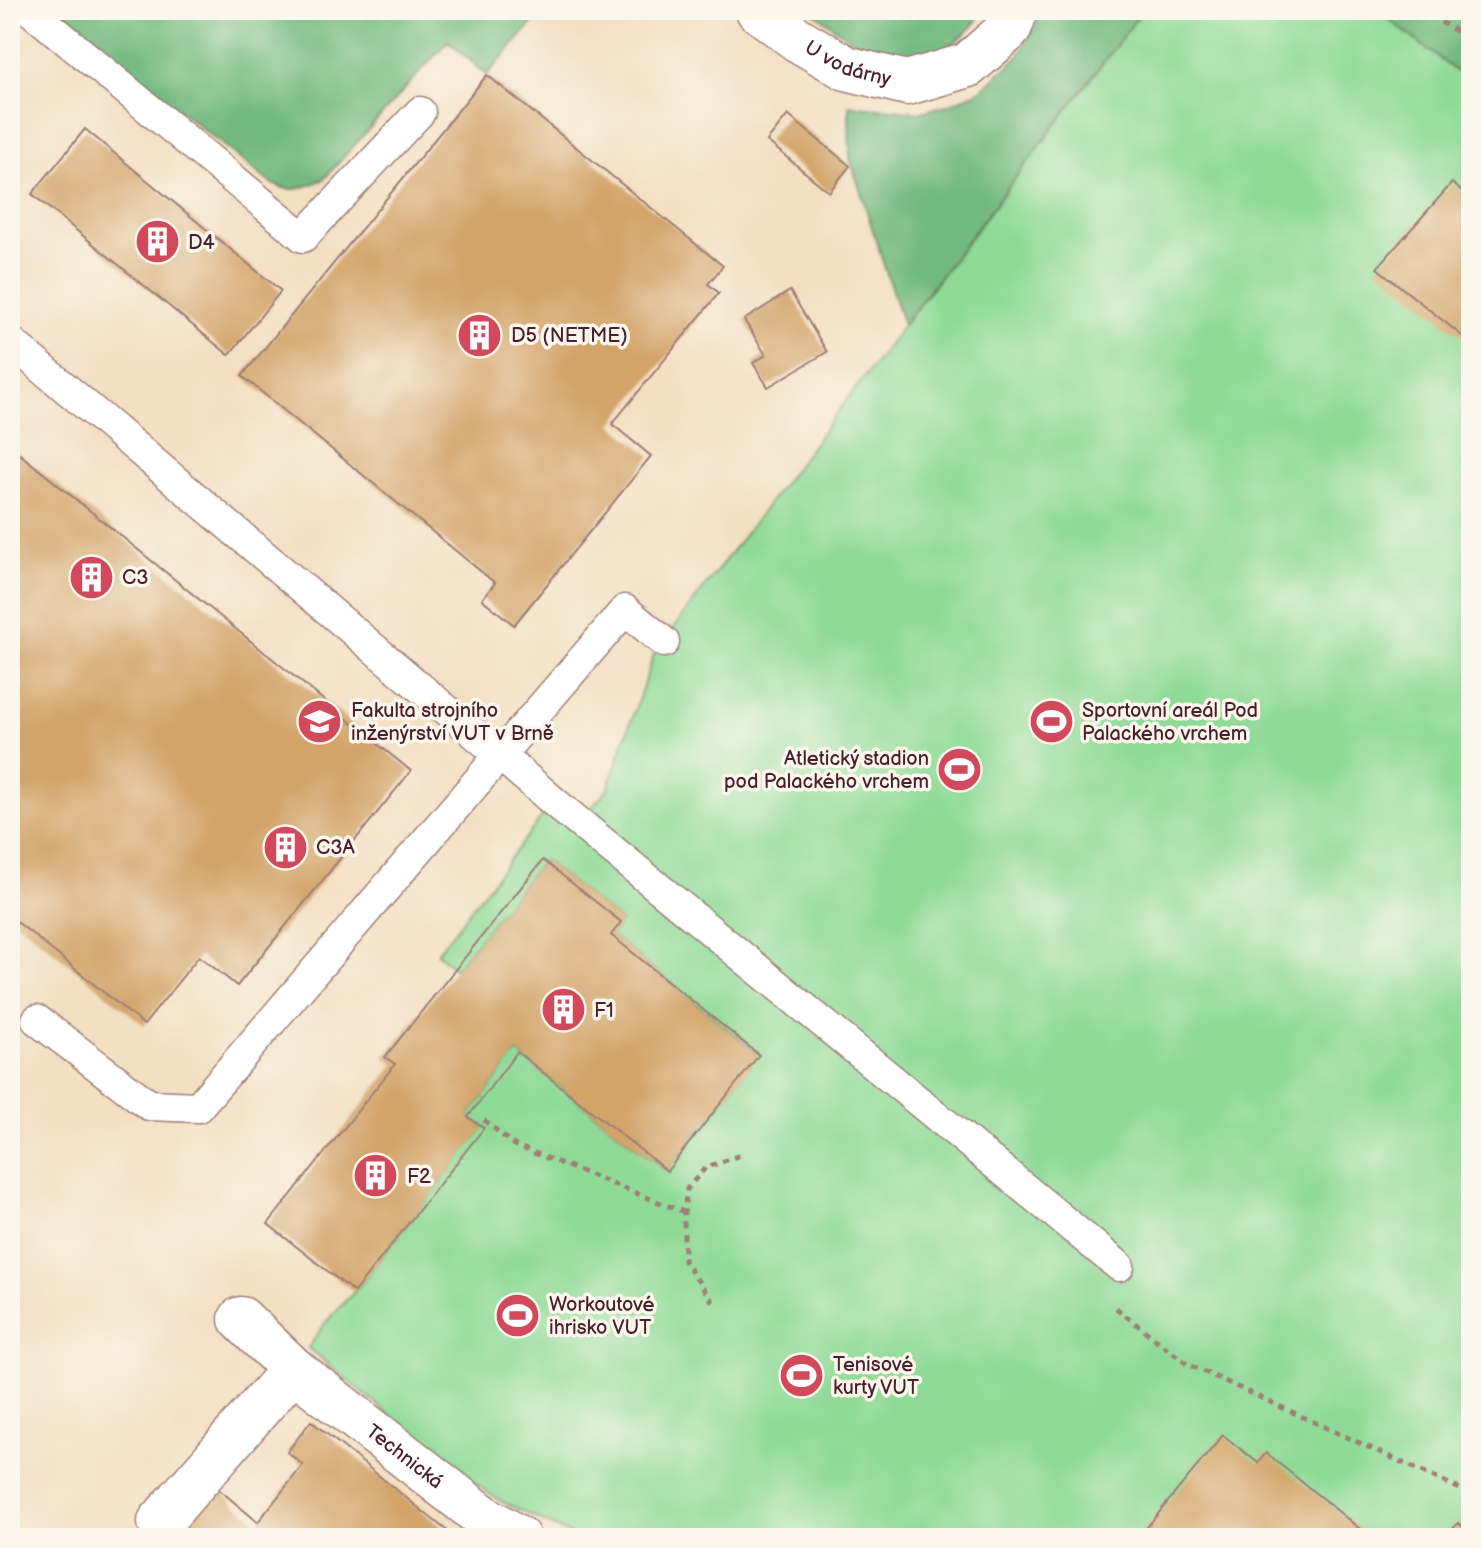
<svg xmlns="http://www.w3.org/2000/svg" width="1481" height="1548" font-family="'Balsamiq Sans',sans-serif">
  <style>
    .green { fill: #8fda97; stroke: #6c7c61; stroke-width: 2 }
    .forest { fill: #73ba80; stroke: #5e6c56; stroke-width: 2 }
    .building { fill: #d3a46b }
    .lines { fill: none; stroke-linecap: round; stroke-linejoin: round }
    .lane-casing { stroke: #9e7f76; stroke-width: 33 }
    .street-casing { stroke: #9e7f76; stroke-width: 47 }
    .path { stroke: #9e7f76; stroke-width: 5; stroke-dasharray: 6 6; stroke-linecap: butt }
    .lane { stroke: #fff; stroke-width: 30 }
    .street { stroke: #fff; stroke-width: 44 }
    .labels { text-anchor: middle; stroke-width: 7; stroke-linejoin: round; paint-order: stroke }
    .street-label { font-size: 20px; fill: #4a1f2b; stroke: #fbf7ec }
    .poi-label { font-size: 20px; fill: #4a1f2b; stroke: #fbf7ec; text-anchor: start }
  </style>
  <rect width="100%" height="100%" fill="#fbf7ec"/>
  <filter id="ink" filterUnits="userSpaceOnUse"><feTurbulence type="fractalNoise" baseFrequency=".0125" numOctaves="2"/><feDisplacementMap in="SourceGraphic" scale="16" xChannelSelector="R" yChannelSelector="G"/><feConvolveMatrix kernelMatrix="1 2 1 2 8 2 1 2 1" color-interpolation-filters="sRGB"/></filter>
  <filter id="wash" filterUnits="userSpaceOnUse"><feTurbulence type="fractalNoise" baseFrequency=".006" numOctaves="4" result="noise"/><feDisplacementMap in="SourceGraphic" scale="32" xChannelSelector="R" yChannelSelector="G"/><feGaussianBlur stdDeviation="1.8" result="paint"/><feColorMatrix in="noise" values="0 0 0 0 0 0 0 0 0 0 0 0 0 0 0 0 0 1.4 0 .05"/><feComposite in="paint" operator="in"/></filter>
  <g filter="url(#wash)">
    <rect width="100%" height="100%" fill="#f3dfc2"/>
    <path class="green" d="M1143,10H1377L1471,83V1538H577L497,1499L457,1470L308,1348L326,1322L354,1292L483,1128L468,1117L517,1052L667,1171L759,1054L611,935L621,922L543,860L455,969L437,953L545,813H587L608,789L654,654Z"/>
    <path class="forest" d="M59,10H544L487,75L448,41L324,179C301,189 292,194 269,182L133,73Z
      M811,10H982C974,28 959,41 942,49C885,74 855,42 811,10Z
      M1042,10H1143L903,325L850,158L849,105L922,112L953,103L981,90L1018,57L1035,27Z
      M1377,10H1471V83Z"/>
    <g id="blocks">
      <path class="building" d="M487,75L723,266L708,284L719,293L612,424L651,456L514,625L482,599L495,583L242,376Z
        M788,115L850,166L829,192L767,141Z
        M85,129L281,291L229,355L32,194Z
        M1452,183L1471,199V343L1377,268Z
        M790,291L827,352L768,387L753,363L766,355L744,320Z
        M10,446L411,771L237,986L199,956L144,1025L10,916Z
        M543,860L621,922L611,935L759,1055L667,1171L517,1052L468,1117L484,1128L354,1292L268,1224L395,1064L385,1057Z
        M311,1421L456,1538H167L211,1483L258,1522L303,1465L287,1452Z
        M1223,1435L1258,1463L1266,1453L1371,1538H1138Z
        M1458,1523L1471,1534V1538H1445Z"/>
    </g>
  </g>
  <g filter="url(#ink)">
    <use href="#blocks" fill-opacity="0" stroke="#9e7f76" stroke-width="2"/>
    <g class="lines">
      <defs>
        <path id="lane" d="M30,10L303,237L420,112
          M10,341L500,755L198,1107L149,1105L37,1020
          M664,642L625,610L500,755L554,802L1119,1266"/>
        <g id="street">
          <path id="s1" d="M758,10L797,39L846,68L907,83L968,65L1009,29L1016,10"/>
          <path id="s2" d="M241,1319L293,1369L482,1516L518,1538"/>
          <path d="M160,1522L293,1369"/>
        </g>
      </defs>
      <use href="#lane" class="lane-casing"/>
      <use href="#street" class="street-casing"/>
      <path class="path" d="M1420,10L1471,40
        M484,1120L514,1145L684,1212
        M713,1302L684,1261V1212L687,1189L705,1168L740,1155
        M1116,1308L1187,1364L1471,1494"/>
      <use href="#lane" class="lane"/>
      <use href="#street" class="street"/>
    </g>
  </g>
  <defs>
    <symbol id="building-disc" viewBox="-11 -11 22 22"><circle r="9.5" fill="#d1495b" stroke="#fbf7ec"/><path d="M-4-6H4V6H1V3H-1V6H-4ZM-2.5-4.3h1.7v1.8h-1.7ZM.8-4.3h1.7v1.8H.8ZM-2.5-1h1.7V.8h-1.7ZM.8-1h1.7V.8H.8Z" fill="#fff"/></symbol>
    <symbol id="university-disc" viewBox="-11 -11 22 22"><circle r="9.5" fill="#d1495b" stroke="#fbf7ec"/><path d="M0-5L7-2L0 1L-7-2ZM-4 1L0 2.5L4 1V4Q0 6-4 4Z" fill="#fff"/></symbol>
    <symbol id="stadium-disc" viewBox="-11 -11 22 22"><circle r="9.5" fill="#d1495b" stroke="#fbf7ec"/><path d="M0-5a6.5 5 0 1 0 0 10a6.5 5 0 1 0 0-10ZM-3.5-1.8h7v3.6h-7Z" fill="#fff"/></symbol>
  </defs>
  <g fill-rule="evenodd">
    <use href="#building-disc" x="132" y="216" width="51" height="51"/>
    <use href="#building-disc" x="454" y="310" width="51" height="51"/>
    <use href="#building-disc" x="66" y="552" width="51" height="51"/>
    <use href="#university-disc" x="294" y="696" width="51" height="51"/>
    <use href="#stadium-disc" x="1026" y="696" width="51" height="51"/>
    <use href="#stadium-disc" x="934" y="744" width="51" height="51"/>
    <use href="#building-disc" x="260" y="822" width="51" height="51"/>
    <use href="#building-disc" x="538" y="984" width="51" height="51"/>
    <use href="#building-disc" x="350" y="1150" width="51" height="51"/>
    <use href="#stadium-disc" x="492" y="1290" width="51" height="51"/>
    <use href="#stadium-disc" x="776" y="1350" width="51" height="51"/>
  </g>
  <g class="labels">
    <g class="street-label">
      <text dy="7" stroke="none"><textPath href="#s1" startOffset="106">U vodárny</textPath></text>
      <text dy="7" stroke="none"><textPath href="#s2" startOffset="214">Technická</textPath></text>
    </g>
    <g class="poi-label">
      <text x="188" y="249">D4</text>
      <text x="511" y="342">D5 (NETME)</text>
      <text x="122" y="584">C3</text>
      <text x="351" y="717">Fakulta strojního<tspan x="351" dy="23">inženýrství VUT v Brně</tspan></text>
      <text x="1082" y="717">Sportovní areál Pod<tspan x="1082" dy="23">Palackého vrchem</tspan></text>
      <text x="929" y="765" text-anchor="end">Atletický stadion<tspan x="929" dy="23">pod Palackého vrchem</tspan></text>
      <text x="316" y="854">C3A</text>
      <text x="594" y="1017">F1</text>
      <text x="407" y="1183">F2</text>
      <text x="549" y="1311">Workoutové<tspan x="549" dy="23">ihrisko VUT</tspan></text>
      <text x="833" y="1371">Tenisové<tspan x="833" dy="23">kurty VUT</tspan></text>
    </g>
  </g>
  <rect width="1481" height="1548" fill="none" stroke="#fbf7ec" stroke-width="40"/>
</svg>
